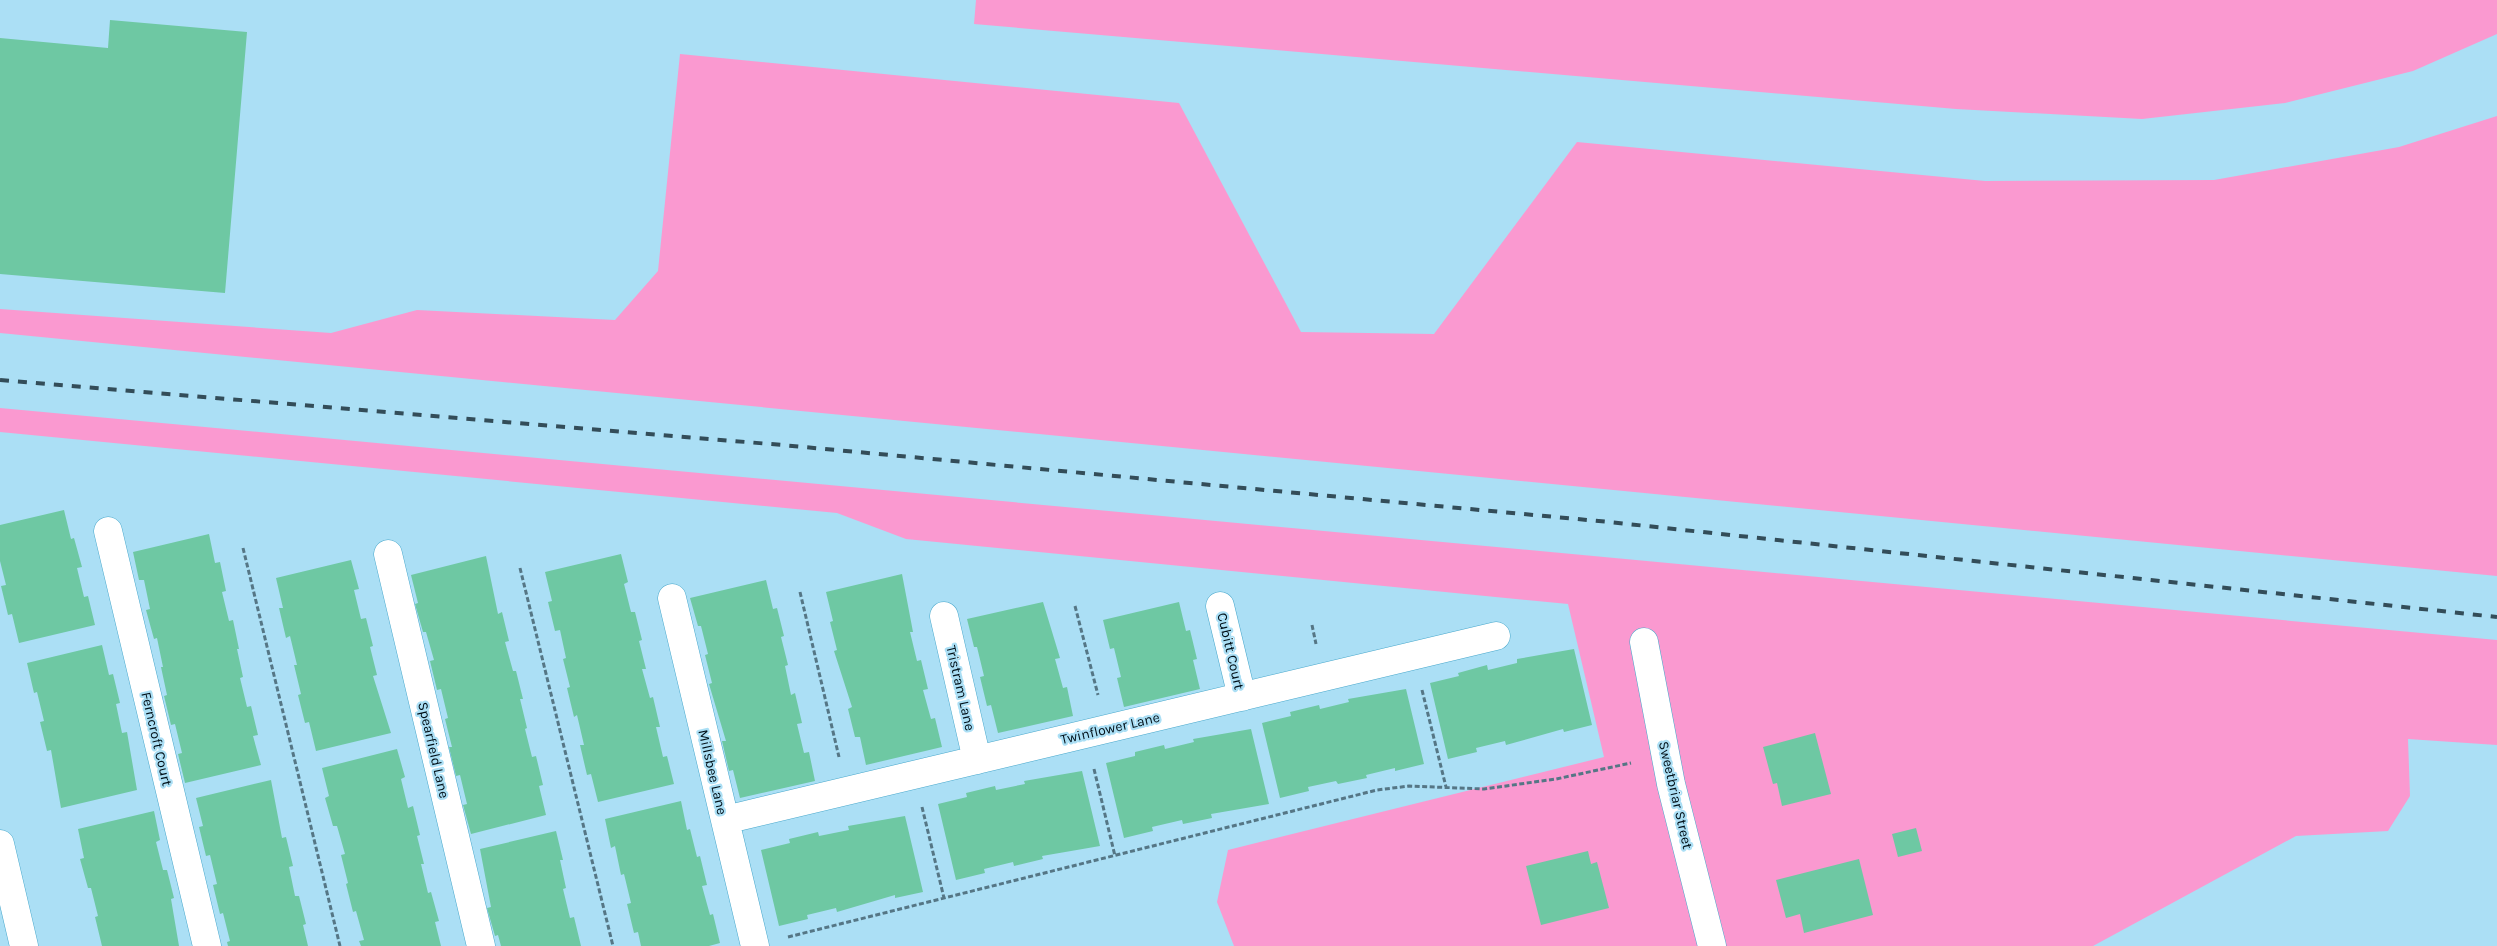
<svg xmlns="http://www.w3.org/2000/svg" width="2497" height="946" font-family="Karla,sans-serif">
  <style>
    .green { fill: #fa99d0 }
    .building { fill: #6ec8a3 }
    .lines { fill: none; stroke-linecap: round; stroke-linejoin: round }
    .minor-casing { stroke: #47a7cb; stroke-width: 29 }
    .path { stroke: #557685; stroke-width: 3; stroke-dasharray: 5 2.5; stroke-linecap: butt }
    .minor { stroke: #fff; stroke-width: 28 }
    .rail { stroke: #334d59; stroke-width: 4; stroke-dasharray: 9 9; stroke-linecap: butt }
    .labels { text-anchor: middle; stroke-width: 4.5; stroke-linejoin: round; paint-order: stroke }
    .street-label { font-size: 14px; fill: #000f17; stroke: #abdff5 }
  </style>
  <rect width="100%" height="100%" fill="#abdff5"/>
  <path class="green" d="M976,0H2497V34L2413,71L2285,103L2142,119L1956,109L974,24Z
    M680,54L1179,103L1301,332L1434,334L1577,142L1985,181L2214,180L2399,147L2497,116V576L0,333V309L331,333L417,310L615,320L658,271Z
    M0,408L2497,640V745L2408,739L2410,796L2388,831L2296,836L2093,946H1234L1217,902L1228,850L1604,757L1568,604L906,539L837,513L0,432Z"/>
  <path class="building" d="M110,20L247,32L225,293L0,274V38L108,48Z
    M64,510L71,539L74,538L82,567L77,568L84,597L88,596L95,625L19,643L12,614L8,615L1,586L6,585L0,561V525Z
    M209,534L215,563L220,562L226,591L222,592L229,621L233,620L239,649H237L243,677L240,678L247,707L251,706L258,735L253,736L261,765L185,783L178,754L182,753L175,724L171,725L164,696L167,695L161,667H163L157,638L154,639L146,610L150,609L144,580H139L133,552Z
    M621,554L628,582L624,584L631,612H635L642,640L639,641L646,669H642L650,698L653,697L660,727H656L663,757L667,756L674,784L598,802L591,774L587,775L580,745H584L577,715L574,717L567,688L570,687L563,659L566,658L560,630L555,631L548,602L552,601L545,572Z
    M486,556L498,614L502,612L509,641L505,642L513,671H516L523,699H520L527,728L525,729L532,757L536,756L543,785L539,786L546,815L471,834L463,805L467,804L460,775L456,776L449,747H452L445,719L448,718L441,689L437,690L430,661L434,660L426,632H423L415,604L418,603L411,575Z
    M351,560L359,589L354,590L361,619L366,618L373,646L370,647L377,675L373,676L391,733L316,751L309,722L305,723L298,695L301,694L294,665H297L290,636L286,638L279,608H283L276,578Z
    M902,574L913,632H910L917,661L921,660L928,689L923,690L931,719L935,718L942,747L866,765L860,737H855L848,709L852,707L834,651L837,650L830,622L833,621L826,592Z
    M766,580L773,609L777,608L784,636L781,637L788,665L785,666L791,695L795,693L802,723L797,724L804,753L809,752L815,781L740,798L733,770L729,771L722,741H726L709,684L712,683L705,655L708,654L701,626H698L690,598Z
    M1043,602L1060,658L1055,659L1063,688L1067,687L1073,716L998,733L991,705L987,706L980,677L984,676L977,647H974L967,619Z
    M1179,602L1186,631L1190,630L1197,659L1193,660L1200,689L1124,707L1117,678L1121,677L1114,648L1110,649L1103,620Z
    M102,645L109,675L113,674L120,703L116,704L122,733L127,732L137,790L61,808L51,750L47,751L40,722L44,721L37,692L34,693L27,663Z
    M1574,649L1592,725L1564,732L1563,729L1506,745L1505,741L1476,748L1477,752L1448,759L1430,683L1459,676L1458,673L1487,665L1488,670L1517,663V659Z
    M1406,689L1424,764L1395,771V768L1366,775L1367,778L1338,784L1336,781L1308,787L1309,791L1280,798L1262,723L1291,716L1290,712L1319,705L1320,709L1349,702L1348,699Z
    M1251,729L1269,804L1211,814L1212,818L1183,824L1182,820L1152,827L1153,831L1124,838L1106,763L1135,756V752L1164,745L1165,749L1194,742L1193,739Z
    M1815,733L1831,794L1782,806L1777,783L1773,784L1763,747Z
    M397,749L405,777L401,779L408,808L413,806L420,835L417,836L424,864H421L428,893L431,892L439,921L435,922L441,946H361L359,941L364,940L356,911L353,912L346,884L348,883L341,855L345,854L337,826H333L325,798L329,796L322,768Z
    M1082,771L1100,846L1042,856L1043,859L1014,866L1013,862L984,869L985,873L956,880L938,804L967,797L966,793L995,786L996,790L1025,784L1024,781Z
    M271,780L282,838L286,837L293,866L289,867L295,896H299L306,924L303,925L308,946H228L227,942L230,941L223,913L220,914L213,885L217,884L210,855L206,856L199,827L203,826L196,798Z
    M681,801L687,830L690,829L697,857L700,856L707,885L702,886L710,915L713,914L720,943L709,946H641L638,932L634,933L627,904L631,903L624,874L621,875L615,846L611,848L605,819Z
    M154,811L160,840L156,842L163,870H167L174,898L171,899L179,946H102L95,917L98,916L91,888H88L80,859L84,858L78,829Z
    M905,816L923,892L895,898V895L837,912L836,908L807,915L808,919L779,926L761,850L790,843L789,839L818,832L819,836L849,830L848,826Z
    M1916,828L1922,851L1898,857L1892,834Z
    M556,831L563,860H560L566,888L563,889L570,918L574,917L581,946H501L498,935L495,936L487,908L491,907L480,849Z
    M1588,851L1591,864L1597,862L1609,908L1541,925L1526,866Z
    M1859,859L1873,915L1804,933L1800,914L1786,918L1776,880Z"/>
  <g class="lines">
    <defs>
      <path id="minor" d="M108,531L207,946
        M388,554L481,946
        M672,598L755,946
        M1220,606L1242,697
        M944,616L977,760
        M1644,642L1671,784L1712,946
        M725,820L1496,636
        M0,844L24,946"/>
    </defs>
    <use href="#minor" class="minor-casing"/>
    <path class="path" d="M243,548L340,946
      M520,568L613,946
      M800,592L839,757
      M1075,606L1098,695
      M1312,625L1316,644
      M1422,690L1446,787
      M1094,769L1115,856
      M922,807L944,898
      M788,937L1377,790L1409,786L1484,789L1556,779L1631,763"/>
    <use href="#minor" class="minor"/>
    <path class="rail" d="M0,380L782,445L1609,522L2497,617"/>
  </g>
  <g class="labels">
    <g class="street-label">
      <text transform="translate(1231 651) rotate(77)" y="5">Cubitt Court</text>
      <text transform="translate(961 688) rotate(77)" y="5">Tristram Lane</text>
      <text transform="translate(1110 728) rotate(-13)" y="5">Twinflower Lane</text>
      <text transform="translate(157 739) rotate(77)" y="5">Ferncroft Court</text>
      <text transform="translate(434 750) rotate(77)" y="5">Spearfield Lane</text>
      <text transform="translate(713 772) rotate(77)" y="5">Millsbee Lane</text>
      <text transform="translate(1676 795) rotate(77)" y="5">Sweetbriar Street</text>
    </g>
  </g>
</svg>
